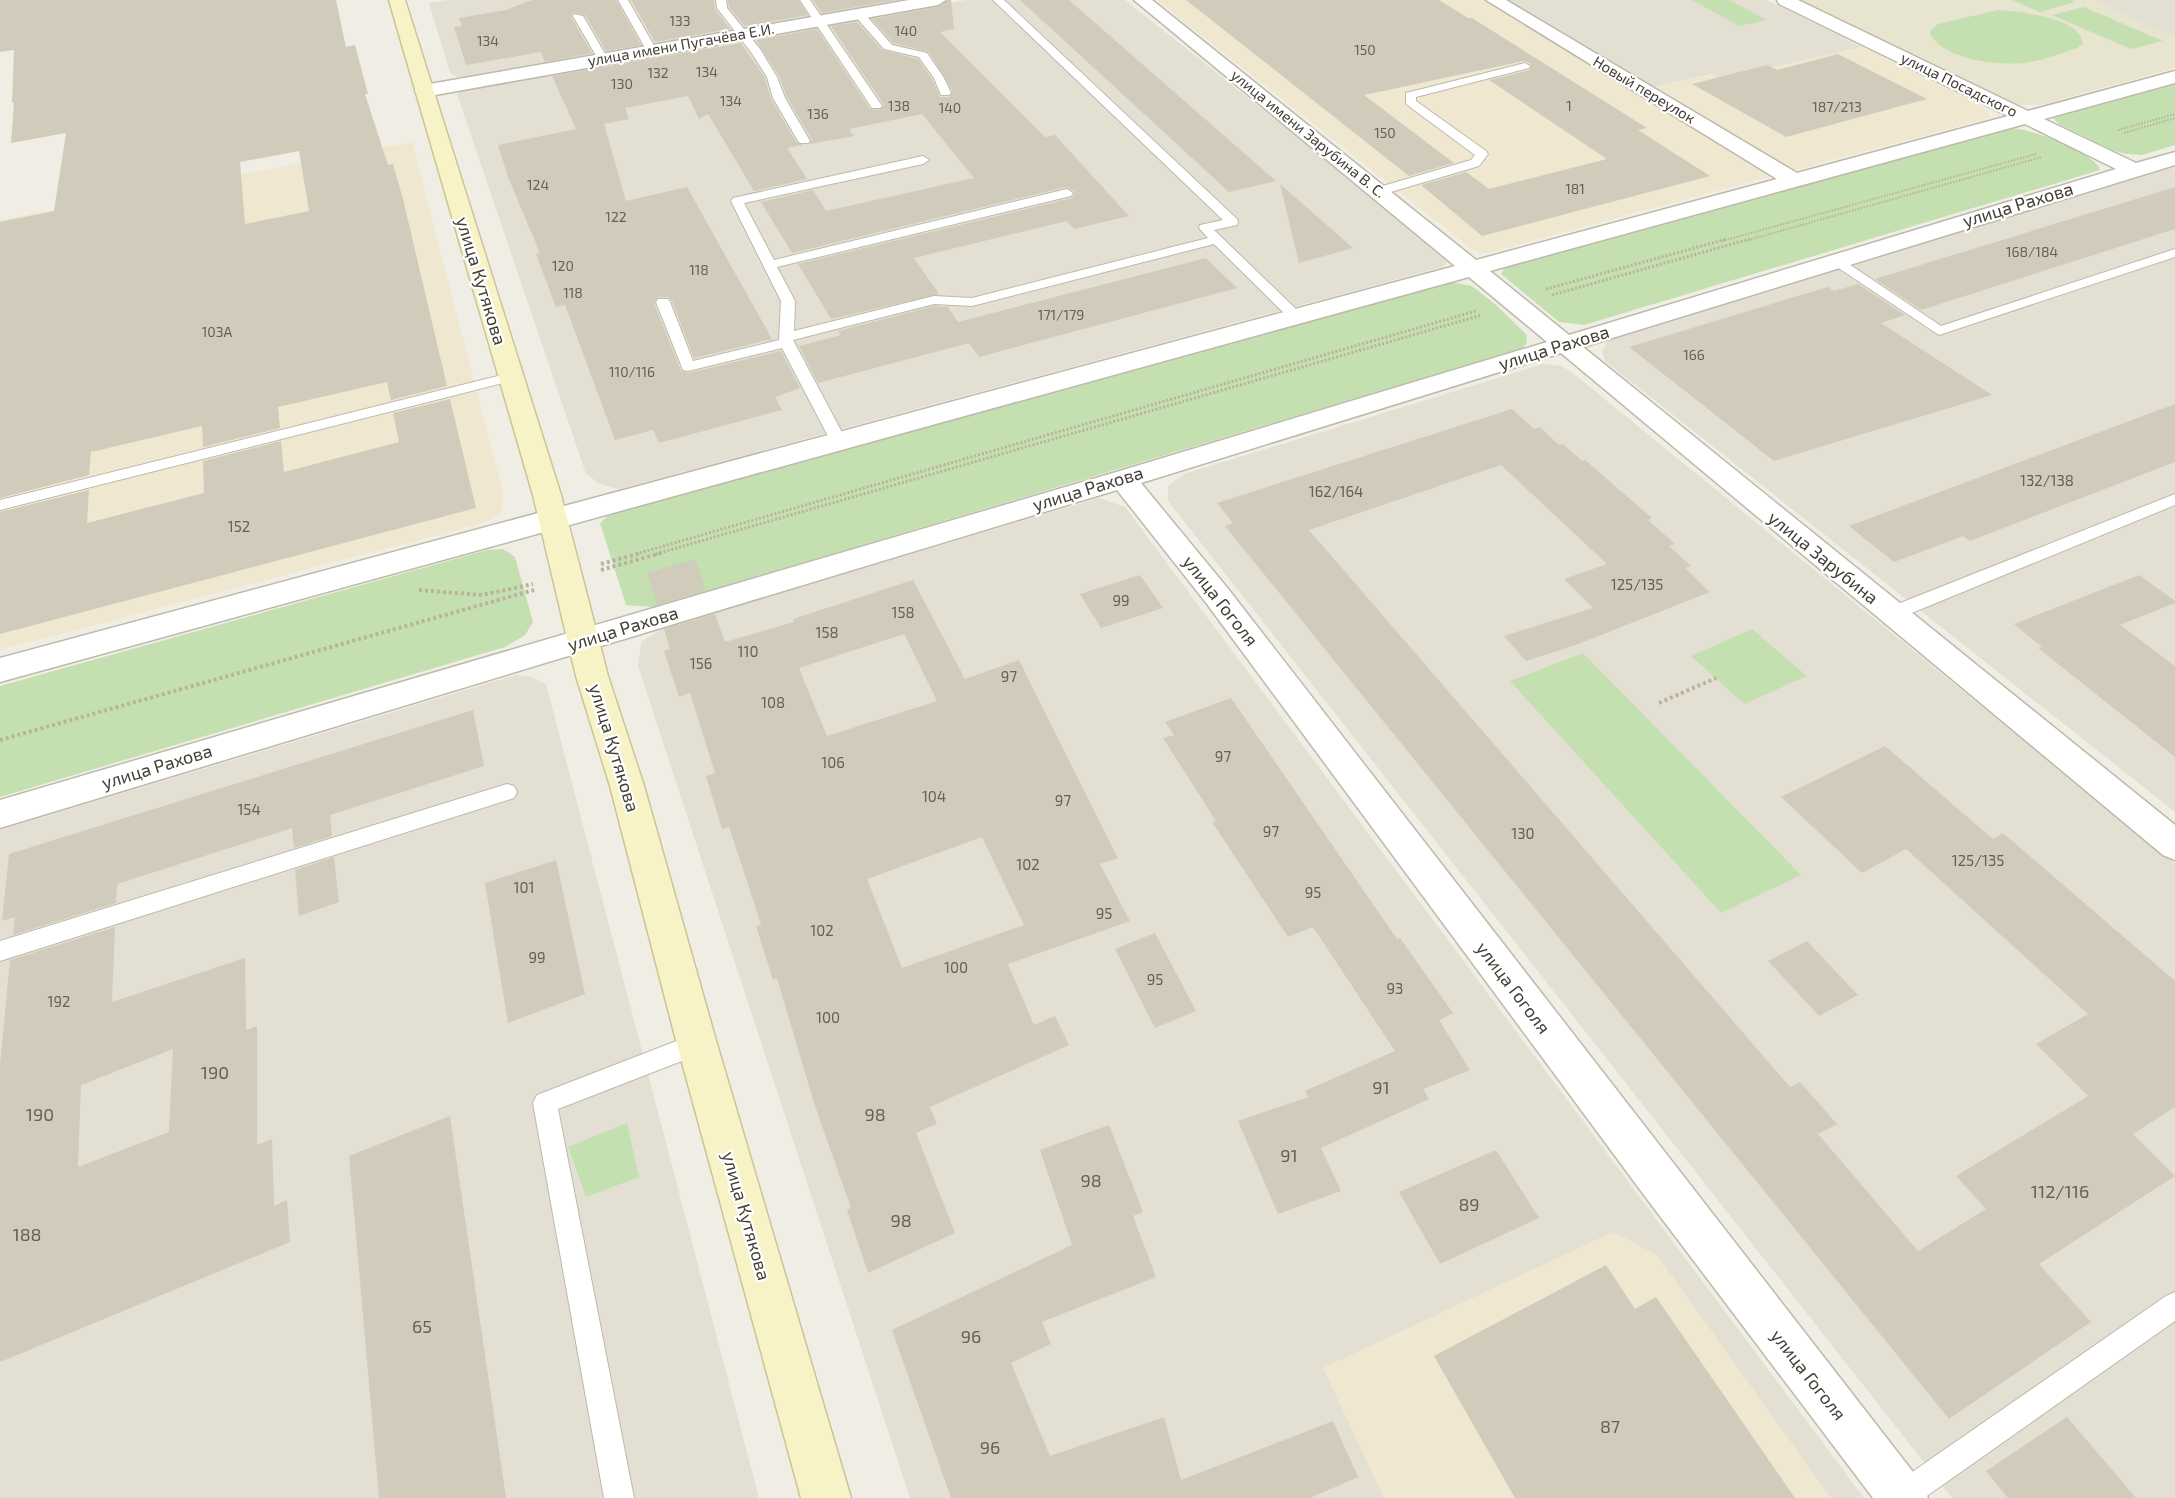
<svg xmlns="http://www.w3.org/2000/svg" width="2175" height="1498" font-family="'Exo 2',sans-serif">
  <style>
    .residential { fill: #e3e0d3 }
    .commercial { fill: #f0e7d1 }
    .education { fill: #e7e4cf }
    .green { fill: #c4e0b1 }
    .building { fill: #d0cbbb; fill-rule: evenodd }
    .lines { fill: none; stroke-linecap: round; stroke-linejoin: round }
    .lane-casing { stroke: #bdb9ab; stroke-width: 2 }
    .street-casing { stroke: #bdb9ab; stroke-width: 3 }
    .secondary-casing { stroke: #cbc498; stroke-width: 3 }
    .path-far2 { stroke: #bab39b; stroke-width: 2; stroke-dasharray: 1.5 1.5; stroke-linecap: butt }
    .path-far1 { stroke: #bab39b; stroke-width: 3; stroke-dasharray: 2 2; stroke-linecap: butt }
    .path { stroke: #bab39b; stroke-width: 4; stroke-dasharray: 3 3; stroke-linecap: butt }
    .lane { fill: #fff; fill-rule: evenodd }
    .street { fill: #fff; fill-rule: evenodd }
    .secondary { fill: #f8f3c6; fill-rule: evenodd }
    .labels { text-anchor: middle; stroke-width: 4.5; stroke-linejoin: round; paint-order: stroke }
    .far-number-label { font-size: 14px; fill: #656156 }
    .far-street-label { font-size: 15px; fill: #413e35; stroke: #fff }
    .number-label { font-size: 15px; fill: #656156 }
    .street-label { font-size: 18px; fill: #413e35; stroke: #fff }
    .near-number-label { font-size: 18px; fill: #656156 }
  </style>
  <rect width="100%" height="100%" fill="#f0eee4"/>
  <path class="residential" d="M448,0H902L467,77H457L450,73L429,3Z
    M966,0H1125L1447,256L1449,261L1442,267L619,489L600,484L586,474L457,94L472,87Z
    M1499,0H1767L1862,47L1722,79L1712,74L1649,88Z
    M2097,0H2175V37L2127,17Z
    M2175,165V812L1605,361L1602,350L1609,340Z
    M1543,364L1562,366L1574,374L2175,864V1498H1952L1168,501V486L1184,474Z
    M1099,498L1125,507L1864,1498H910L638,666L641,642L665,627Z
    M516,675L531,677L546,684L759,1498H0V830Z"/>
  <path class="commercial" d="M1157,0H1485L1767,170L1772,176L1487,253L1479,252L1470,248Z
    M1862,47L1976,103L1990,112L1989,118L1795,170L1778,165L1649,88L1713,74L1722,79Z
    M412,142L504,496L501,512L487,522L0,650V220Z
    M1613,1232L1657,1255L1831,1498H1384L1323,1368Z"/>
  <path class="education" d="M1800,0H2097L2127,17L2175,37V68L2040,105H2019L1996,96Z"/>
  <path class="green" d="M1692,0H1729L1767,20L1739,26Z
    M2012,0H2070L2075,2L2040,12Z
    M2084,7L2163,41L2131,49L2052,15Z
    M1998,10C2018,11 2082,18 2083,44L2077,48C2062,53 2047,59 2031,62C2004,67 1945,61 1930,34L1932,29L1938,24Z
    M2175,83V145L2142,155L2127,154L2114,151L2059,124L2053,118Z
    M2013,128C2030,129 2096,153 2100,170L1584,325L1559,322L1501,274L1503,270L1507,267Z
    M1450,282L1472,286L1496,305L1526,334L1527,343L1522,349L654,607L626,605L600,523L611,513Z
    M503,549L515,557L533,622L525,635L505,647L0,797V686L487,550Z
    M1752,629L1807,676L1744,704L1691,656Z
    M1583,653L1801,875L1721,913L1510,681Z
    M627,1123L639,1177L586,1197L568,1147Z"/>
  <path class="building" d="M0,0H336L346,47L355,45L368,94H365L388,165L393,164L403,199L447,386L391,400L387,382L278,407L280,428L203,447L202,426L91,452L89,475L0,498V222L54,211L66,133L11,143L14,103H12L14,50L0,52ZM299,151L309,211L245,224L240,162Z
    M532,0H616L641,45L606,51L585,15L573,12L571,17L592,53L545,62L541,52L466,65L454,27L462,26L459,18L506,10Z
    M631,0H714L715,9L730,29L655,42Z
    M728,0H798L808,15L745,26L729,7Z
    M813,0H896L822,13Z
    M948,0H951L954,29L940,32L1045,137L1055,135L1129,216L1074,229L1067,221L914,258L939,294L831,319L798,264L1072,198L1075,194L1074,191L1066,187L792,253L761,202L813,190L826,211L974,178L922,114L849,129L854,136L810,144L812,140L787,97L779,76L756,40L817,29L870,109L880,110L884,105L831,26L857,22L882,50L918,59L932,79L940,97H949L953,92L929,52L893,43L872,19L938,7Z
    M1020,0H1069L1276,181L1229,192Z
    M1186,0H1439L1468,18H1472L1647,128L1638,130L1710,176L1482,236L1421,185L1466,172L1489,189L1607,159L1489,80L1530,70L1531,64L1524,61L1364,95L1454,163L1409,176Z
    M741,43L765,78L771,99L796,142L803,145L787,148L807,179L754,191L708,114L699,119L688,96L625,108L629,119L604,124L626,201L687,187L772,339L694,358L672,301L668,297H658L654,303L681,371L689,373L781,351L800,388L775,397L782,410L659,443L653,430L615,440L565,305L556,307L536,254L540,253L508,177L498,145L576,129L552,76Z
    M1838,54L1927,99L1786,137L1692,84L1767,65L1777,70Z
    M1280,184L1353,248L1299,263Z
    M2175,187V229L1921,310L1875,279Z
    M1206,258L1237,288L979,357L969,343L818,383L799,346L841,335L838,331L934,306L948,307L958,322Z
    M1858,284L1905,315L1881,323L1992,395L1774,461L1629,347L1828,287L1834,291Z
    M450,399L476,508L0,634V512L89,490L87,523L204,493L203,461L281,441L284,472L399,442L393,413Z
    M2175,404V462L1970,541L1963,536L1894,562L1849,526Z
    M1512,409L1534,429L1540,427L1559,445L1563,444L1582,461L1585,460L1652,518L1648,520L1675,544L1669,546L1691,566L1685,568L1710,592L1573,646L1526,661L1504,636L1593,608L1564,579L1607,564L1501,465L1309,530L1790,1087L1800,1082L1837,1124L1818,1134L1918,1251L1986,1209L1956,1176L2088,1096L2036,1044L2088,1014L1906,849L1862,873L1781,797L1885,746L1993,839L2003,833L2175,981V1107L2133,1134L2175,1176L2039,1264L2091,1322L1949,1419L1225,526L1233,523L1217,503Z
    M695,559L706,590L657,605L647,573Z
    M1140,575L1163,608L1101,628L1080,594Z
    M2139,575L2175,601V603L2120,625L2175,666V757L2038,648L2042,647L2014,624Z
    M913,580L965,679L1019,660L1118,858L1100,864L1130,921L1008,964L1034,1025L1055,1016L1069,1045L930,1107L937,1124L916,1133L955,1233L868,1273L847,1210L851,1208L815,1106L777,978L773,980L756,926L761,924L729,827L722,829L706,776L715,773L690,693L679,697L664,651L670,649L664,629L715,614L725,642L794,622L793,619ZM904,634L937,701L827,736L799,668ZM982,837L1024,925L902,968L867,879Z
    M1231,698L1397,939L1400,938L1453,1013L1439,1020L1470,1070L1423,1089L1429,1099L1321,1148L1341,1191L1278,1214L1238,1121L1308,1097L1305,1091L1395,1051L1313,927L1288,937L1212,822L1216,821L1163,738L1174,735L1165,722Z
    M473,710L484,766L330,815L332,836L294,848L292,828L117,884L116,903L13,935L15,917L2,921L9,854Z
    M334,857L339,902L299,916L295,870Z
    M556,860L585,994L508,1023L485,883Z
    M115,927L112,1002L245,958L246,1030L257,1026V1145L272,1139L274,1206L287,1200L290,1242L0,1362V1065L10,960ZM173,1049L169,1132L78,1167L81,1085Z
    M1155,933L1196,1011L1155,1028L1115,949Z
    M1807,941L1858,995L1819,1016L1768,961Z
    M450,1116L506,1498H379L349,1156Z
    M1109,1125L1143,1212L1133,1216L1156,1277L1042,1322L1051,1344L1011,1363L1050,1456L1164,1417L1181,1480L1333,1421L1358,1477L1310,1498H951L892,1330L1072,1245L1040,1150Z
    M1496,1150L1539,1218L1440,1264L1399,1192Z
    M1606,1265L1635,1309L1656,1297L1795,1498H1515L1434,1356Z
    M2067,1417L2136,1498H2008L1986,1471Z"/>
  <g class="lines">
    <defs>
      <path id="lane" d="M618,0H628L657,51L656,53H648Z
        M716,0H726L727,8L760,49L777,77L785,98L810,141L808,143H800L798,141L773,98L767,77L751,52L717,8Z
        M800,0H810L882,106L880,108H872Z
        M993,0H1004L1237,219L1238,222L1237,225L1214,230L1300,313L1302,316L1300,319H1290L1214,244L972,306L934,304L793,340L846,440L838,445L830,440L782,348L688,371L683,370L656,302L658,299H668L670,302L693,361L779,340L781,301L731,201L733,198L923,156L929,160L923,164L744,203L774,260L1067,189L1073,193L1071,196L777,267L795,301L794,331L934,296L972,298L1208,238L1199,228L1200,225L1223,220Z
        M855,12H863L892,45L927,53L944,78L951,93L949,95H941L934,78L919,57L884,49L855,16Z
        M574,14L583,16L608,59L607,61L603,62L598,59L573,16Z
        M1525,63L1530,66L1529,68L1416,97V101L1486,151L1488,154L1479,166L1384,194H1376L1374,191L1376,188L1471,160L1475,155L1406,104V93Z
        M2175,249V257L1939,335L1828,261L1830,258H1840L1941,326Z
        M510,373L515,374L517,377L515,380L0,510V500Z
        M2175,494V505L1897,619L1891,620L1885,619L1882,614L1885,609Z
        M507,784L514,786L517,792L514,798L0,961V941Z
        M697,1033L705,1036L709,1044L705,1052L558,1109L634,1498H604L533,1103L537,1095Z
        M2175,1292V1321L1924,1498H1888L1892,1486L2166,1296Z"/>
      <path id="street" d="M909,0H946L938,5L424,97L417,95L415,91L417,87L424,85Z
        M1134,0H1152L1476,260L1777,179L1486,0H1506L1797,173L2008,116L1779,4L1777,0H1798L2028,111L2175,71V83L2044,119L2136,163L2175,152V165L1583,347L2175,825V860L2163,855L1561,353L1141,483L1229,590L1920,1481L1928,1498H1873L1644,1195L1207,604L1117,490L0,828V800L1113,473L1547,342L1469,277L0,682V658L1455,266ZM2025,124L2116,169L1569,335L1490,271Z"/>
      <path id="secondary" d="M389,0H405L561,495L608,676L644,786L717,1044L851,1498H801L677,1044L610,786L576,676L533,495Z"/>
    </defs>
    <use href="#lane" class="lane-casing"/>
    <use href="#street" class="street-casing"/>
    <use href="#secondary" class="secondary-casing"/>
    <path class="path-far2" d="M2118,130L2175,114
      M2124,133L2175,118
      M1722,241L2036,154
      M1745,241L2042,157"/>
    <path class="path-far1" d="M1546,289L1727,239
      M1552,295L1750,239
      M636,554L1476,311
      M656,554L1482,315"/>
    <path class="path" d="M601,564L641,553
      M601,570L661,553
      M419,590L482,595L533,584
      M1659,703L1716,678
      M0,740L534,590"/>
    <use href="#lane" class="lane"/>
    <use href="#street" class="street"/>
    <use href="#secondary" class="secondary"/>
  </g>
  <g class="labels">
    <g class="far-number-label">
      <text x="680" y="26">133</text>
      <text x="906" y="36">140</text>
      <text x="488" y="46">134</text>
      <text x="1365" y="55">150</text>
      <text x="707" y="77">134</text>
      <text x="658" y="78">132</text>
      <text x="622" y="89">130</text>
      <text x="731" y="106">134</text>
      <text x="899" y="111">138</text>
      <text x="1569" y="111">1</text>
      <text x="1837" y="112">187/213</text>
      <text x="950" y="113">140</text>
      <text x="818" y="119">136</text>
      <text x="1385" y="138">150</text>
      <text x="538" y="190">124</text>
      <text x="1575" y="194">181</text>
      <text x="616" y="222">122</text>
      <text x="2032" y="257">168/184</text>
      <text x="563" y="271">120</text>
      <text x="699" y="275">118</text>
      <text x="573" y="298">118</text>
      <text x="1061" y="320">171/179</text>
      <text x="217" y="337">103А</text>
      <text x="1694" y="360">166</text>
      <text x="632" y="377">110/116</text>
    </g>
    <g class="far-street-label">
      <text transform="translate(681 45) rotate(-10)" y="5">улица имени Пугачёва Е.И.</text>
      <text transform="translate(1959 85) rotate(26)" y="5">улица Посадского</text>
      <text transform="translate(1644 90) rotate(31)" y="5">Новый переулок</text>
      <text transform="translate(1308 134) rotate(39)" y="5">улица имени Зарубина В. С.</text>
    </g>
    <g class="number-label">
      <text x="2047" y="486">132/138</text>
      <text x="1336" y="497">162/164</text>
      <text x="239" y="532">152</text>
      <text x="1637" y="590">125/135</text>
      <text x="1121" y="606">99</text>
      <text x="903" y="618">158</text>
      <text x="827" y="638">158</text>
      <text x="748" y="657">110</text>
      <text x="701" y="669">156</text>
      <text x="1009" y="682">97</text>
      <text x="773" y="708">108</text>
      <text x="1223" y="762">97</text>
      <text x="833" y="768">106</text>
      <text x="934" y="802">104</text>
      <text x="1063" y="806">97</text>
      <text x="249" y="815">154</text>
      <text x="1271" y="837">97</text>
      <text x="1523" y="839">130</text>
      <text x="1978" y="866">125/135</text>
      <text x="1028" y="870">102</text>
      <text x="524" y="893">101</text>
      <text x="1313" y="898">95</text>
      <text x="1104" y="919">95</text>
      <text x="822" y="936">102</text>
      <text x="537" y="963">99</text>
      <text x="956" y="973">100</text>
      <text x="1155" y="985">95</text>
      <text x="1395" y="994">93</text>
      <text x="59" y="1007">192</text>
      <text x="828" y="1023">100</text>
    </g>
    <g class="street-label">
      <text transform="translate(2018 205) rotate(-17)" y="6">улица Рахова</text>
      <text transform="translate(481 281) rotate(73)" y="6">улица Кутякова</text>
      <text transform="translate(1554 348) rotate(-17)" y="6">улица Рахова</text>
      <text transform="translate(1088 489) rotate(-17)" y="6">улица Рахова</text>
      <text transform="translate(1823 558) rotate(39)" y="6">улица Зарубина</text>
      <text transform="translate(1220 601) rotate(52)" y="6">улица Гоголя</text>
      <text transform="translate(623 629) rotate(-17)" y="6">улица Рахова</text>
      <text transform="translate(614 748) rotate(73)" y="6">улица Кутякова</text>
      <text transform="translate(157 767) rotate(-17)" y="6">улица Рахова</text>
      <text transform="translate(1513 988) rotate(53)" y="6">улица Гоголя</text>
      <text transform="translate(746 1216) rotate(74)" y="6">улица Кутякова</text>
      <text transform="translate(1808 1375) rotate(52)" y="6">улица Гоголя</text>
    </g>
    <g class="near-number-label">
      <text x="215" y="1079">190</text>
      <text x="1381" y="1094">91</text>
      <text x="40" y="1121">190</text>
      <text x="875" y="1121">98</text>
      <text x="1289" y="1162">91</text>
      <text x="1091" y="1187">98</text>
      <text x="2060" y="1198">112/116</text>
      <text x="1469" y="1211">89</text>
      <text x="901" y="1227">98</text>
      <text x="27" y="1241">188</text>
      <text x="422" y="1333">65</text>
      <text x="971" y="1343">96</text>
      <text x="1610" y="1433">87</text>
      <text x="990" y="1454">96</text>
    </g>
  </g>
</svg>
